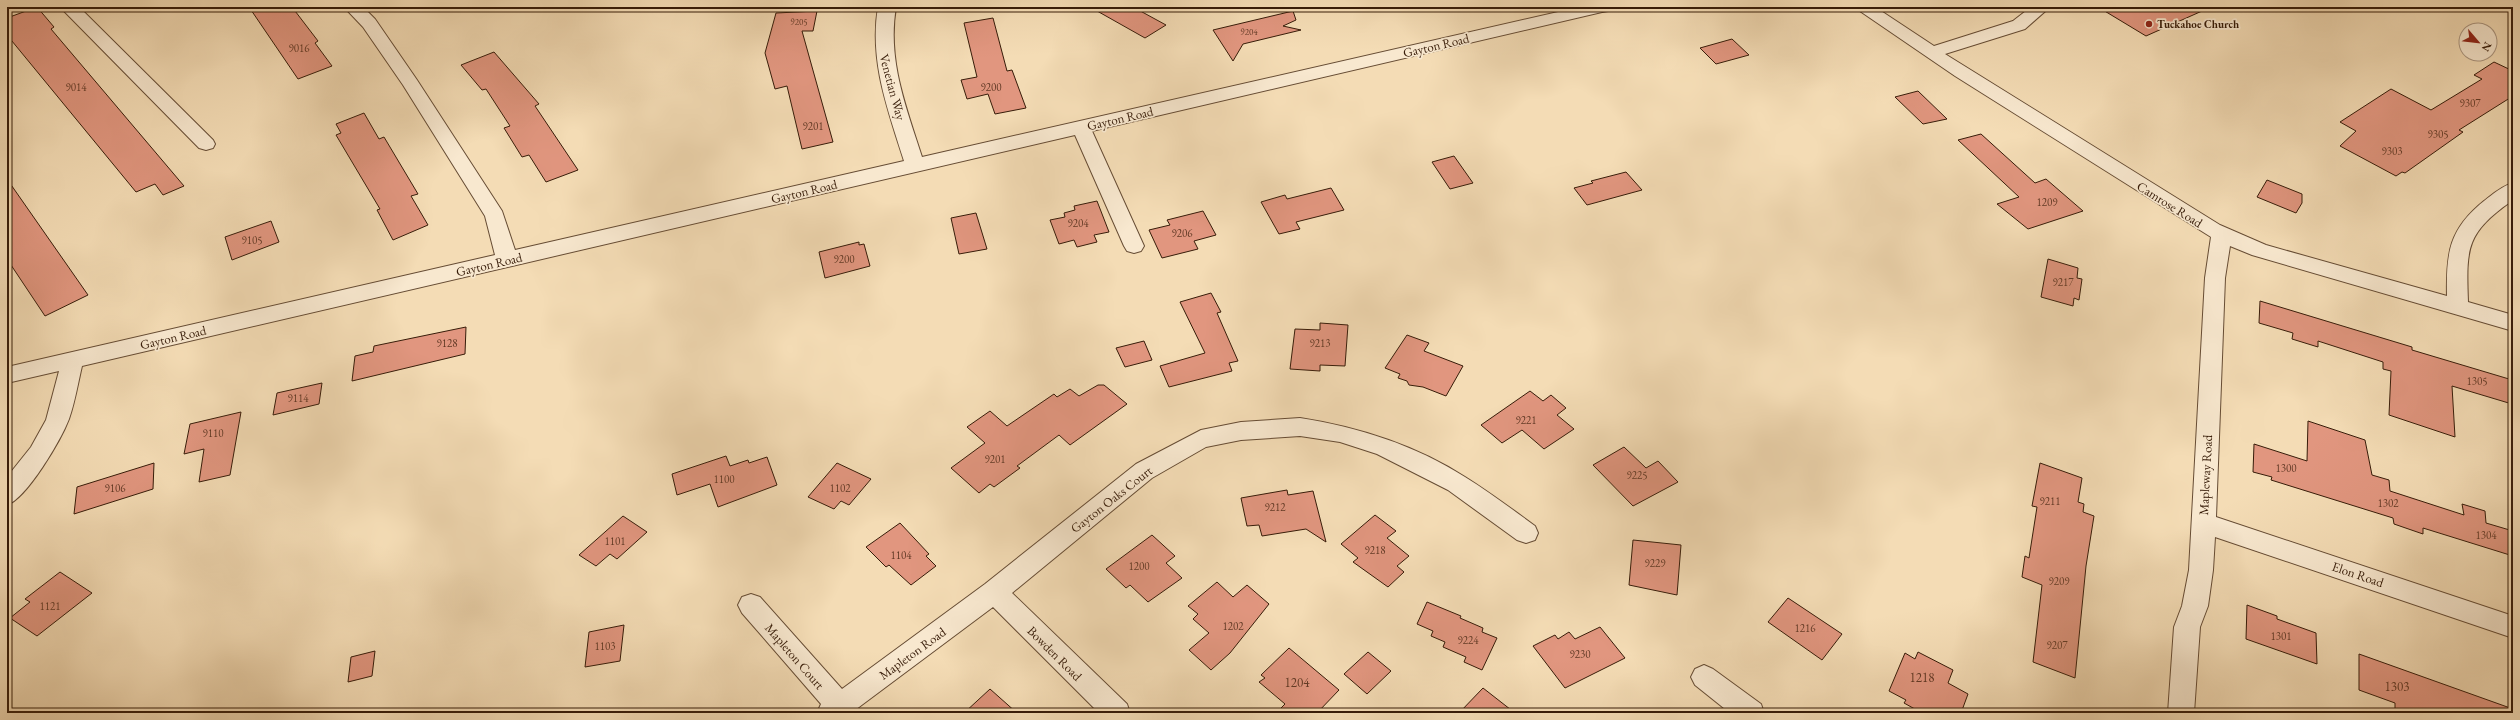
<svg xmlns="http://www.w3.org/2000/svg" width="2520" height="720" font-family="'EB Garamond',serif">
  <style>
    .building { fill: #e1967f; stroke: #371c09 }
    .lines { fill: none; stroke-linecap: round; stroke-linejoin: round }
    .minor-casing { stroke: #664c34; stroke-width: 2 }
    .minor { fill: #f8e8cf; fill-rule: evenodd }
    .poi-dot { fill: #8f2418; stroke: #f8e8cf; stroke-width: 1.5 }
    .labels { text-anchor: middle; stroke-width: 3.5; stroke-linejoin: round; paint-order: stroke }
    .far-number-label { font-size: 9px; fill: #623a26 }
    .far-poi-label { font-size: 11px; font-weight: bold; fill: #371c09; stroke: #f8e8cf; text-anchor: start }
    .number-label { font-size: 11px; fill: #623a26 }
    .street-label { font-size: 13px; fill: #371c09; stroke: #f8e8cf }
    .near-number-label { font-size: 13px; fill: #623a26 }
  </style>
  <rect width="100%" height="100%" fill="#f4dcb5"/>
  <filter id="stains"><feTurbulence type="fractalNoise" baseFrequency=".005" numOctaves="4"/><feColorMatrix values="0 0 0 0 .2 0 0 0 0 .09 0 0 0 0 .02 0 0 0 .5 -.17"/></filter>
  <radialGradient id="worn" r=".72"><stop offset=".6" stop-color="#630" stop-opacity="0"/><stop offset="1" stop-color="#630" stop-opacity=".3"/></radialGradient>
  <path class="building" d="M37,7L54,27L51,29L184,186L163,195L155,184L136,192L7,35V18Z
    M249,7H292L318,41L315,43L332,66L298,79Z
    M1090,7H1133L1166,25L1145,38Z
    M2098,7H2211L2146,36Z
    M817,11L813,31H802L833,142L802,149L787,86L775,89L765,53L776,13Z
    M1293,11L1296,20L1283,26L1301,30L1243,44L1233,61L1213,30Z
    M993,18L1007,71L1012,70L1026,108L995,114L988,94L967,99L961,80L977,77L964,23Z
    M1732,39L1749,55L1716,64L1700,48Z
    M494,52L539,104L535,106L578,170L546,182L529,155L522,157L504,128L510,126L486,89L482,90L461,65Z
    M2494,62L2513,71V96L2459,130L2463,132L2405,173L2402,172L2396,176L2340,146L2356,131L2340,122L2391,89L2431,110L2482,79L2474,75Z
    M1918,91L1947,119L1923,124L1895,97Z
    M364,113L379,139L384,137L418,194L411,196L428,225L393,240L377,210L380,209L336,135L341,133L336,124Z
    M1981,134L2035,183L2046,179L2083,211L2028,229L1997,204L2019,197L1958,140Z
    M1454,156L1473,183L1450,189L1432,162Z
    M1626,172L1642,190L1587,205L1574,188L1593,183L1591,181Z
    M7,179L88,295L45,316L7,259Z
    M2267,180L2302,194V203L2296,213L2257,197Z
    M1331,188L1344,210L1296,222L1300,229L1279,234L1261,202L1285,195L1287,199Z
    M1097,201L1109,232L1094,235L1097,242L1077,247L1074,240L1059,244L1050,220L1065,217L1064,213L1075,210L1074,206Z
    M1203,211L1216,235L1194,241L1198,249L1162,258L1149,230L1170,225L1167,220Z
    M976,213L987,249L959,254L951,218Z
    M271,221L279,242L232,260L225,237Z
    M859,242V245L864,244L870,266L825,278L819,252Z
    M2048,259L2078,268L2077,278L2082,279L2079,300L2074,298L2073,306L2041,297Z
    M1211,293L1221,312L1217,313L1238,361L1229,363L1232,371L1169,387L1160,366L1205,353L1180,302Z
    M2260,301L2412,347V350L2509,379L2512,404L2452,386L2455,437L2389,415L2391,371L2383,369V362L2318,341V347L2292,339L2293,333L2259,323Z
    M1320,323L1348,325L1345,366L1320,365V371L1290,369L1295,329L1320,330Z
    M466,327L465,354L352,381L355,356L373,352L374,346Z
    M1407,335L1429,343L1424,351L1463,366L1446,396L1423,387L1409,385L1407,381L1398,378L1400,374L1385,368Z
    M1144,341L1152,360L1125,367L1116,348Z
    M322,383L319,404L273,415L277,393Z
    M1098,385H1104L1127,404L1070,445L1059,435L1017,466L1020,468L994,487L990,484L979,493L951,468L985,443L967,427L990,411L1007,426L1054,394L1057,397L1070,389L1079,396Z
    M1530,391L1543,401L1551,395L1566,408L1557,415L1574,429L1544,449L1522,430L1502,443L1481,425Z
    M241,412L230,475L199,482L204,449L184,454L190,424Z
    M2308,421L2365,440L2372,475L2389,480L2390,491L2464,515L2462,504L2485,511L2486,523L2513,531V556L2423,528V534L2394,524L2393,518L2271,480L2272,477L2253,472L2254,444L2307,461Z
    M1624,447L1646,468L1658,461L1678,482L1633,506L1593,465Z
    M726,456L730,466L748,460L749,463L767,457L777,485L718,507L710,484L677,495L672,474Z
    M154,463L153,489L74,514L77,487Z
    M837,463L871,479L849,505L841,501L834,509L808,497Z
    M2040,463L2082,478L2078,502L2084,504L2083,512L2094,516L2086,566L2075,678L2033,662L2042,585L2022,577L2025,556L2029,558L2037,507L2032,506Z
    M1287,490L1288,495L1313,491L1326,542L1306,529L1262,536L1259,525L1247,526L1241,498Z
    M1375,515L1396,531L1387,538L1409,556L1397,566L1404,572L1388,587L1353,562L1358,558L1341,544Z
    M623,516L647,532L617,559L610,554L596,566L579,555Z
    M900,523L929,554L926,556L936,566L911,585L889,565L886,567L866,547Z
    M1152,535L1175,556L1166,563L1182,578L1148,602L1130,585L1126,588L1106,569Z
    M1633,540L1681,545L1677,595L1629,585Z
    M60,572L92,593L37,636L10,618L30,602L25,599Z
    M1217,582L1233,597L1247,585L1269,604L1230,653L1211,670L1189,650L1209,633L1193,619L1198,614L1188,606Z
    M1788,598L1842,634L1822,660L1768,622Z
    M1427,602L1461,616L1460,618L1483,628L1482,632L1497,638L1482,670L1464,662L1466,657L1443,647L1445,642L1431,636L1433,631L1417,624Z
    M2247,605L2277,616V619L2316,633L2317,664L2246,639Z
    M624,625L620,661L585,667L589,632Z
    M1600,627L1625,658L1565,688L1533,646L1555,635L1558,639L1569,632L1575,639Z
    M1289,648L1339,690L1317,713H1276L1285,704L1259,682L1265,678L1261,675Z
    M375,651L372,676L348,682L351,657Z
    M1368,652L1391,671L1367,694L1344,674Z
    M1918,652L1953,670L1948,683L1968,694L1961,713H1922L1904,703L1906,700L1889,691L1905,653L1915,659Z
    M2359,654L2513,709V713H2395V703L2359,690Z
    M1483,688L1515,713H1459Z
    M990,689L1017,713H964Z"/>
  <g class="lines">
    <defs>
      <path id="minor" d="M60,7H79L213,140L215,144L213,148L206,150L199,148Z
        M344,7H363L375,19L417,80L502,211L515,250L904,161C888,110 869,61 878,7H896C887,60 906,107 922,157L1580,7H1611L1608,11L1602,12L1092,131L1144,246L1141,251L1134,253L1127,251L1124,246L1075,135L82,366C78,383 75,402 69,419C61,440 27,498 7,505V477L31,447L46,420L59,371L7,383V367L495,255L485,216L403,85L363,27Z
        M1854,7H1875L1934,46L2013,21L2031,7H2050L2025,29L1945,54L2220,225L2266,245L2447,296C2446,253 2449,229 2484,201C2493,194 2502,186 2513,183V200C2466,233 2466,247 2468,302L2513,315V331L2252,255L2230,246L2225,278L2216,517L2513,616V638L2215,537L2213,570L2208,606L2200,627L2194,713H2168L2174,627L2182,606L2189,570L2205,278L2211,237L1955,76Z
        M1300,418C1358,427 1415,445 1465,477C1489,492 1512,509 1535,526L1538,533L1535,540L1526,543L1517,540L1448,490L1377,454L1340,442L1300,436L1241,440L1206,447L1152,478L1012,593L1127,704L1130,713H1099L993,607L851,713H817L821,704L742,613L738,605L742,597L751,594L760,597L842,689L985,584L1136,464L1201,430L1241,422Z
        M1704,665L1713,669L1761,704L1764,713H1730L1695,685L1691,677L1695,669Z"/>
    </defs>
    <use href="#minor" class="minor-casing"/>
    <use href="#minor" class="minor"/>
  </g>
  <circle class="poi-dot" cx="2149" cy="24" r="4"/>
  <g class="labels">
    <g class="far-number-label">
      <text x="799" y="25">9205</text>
      <text x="1249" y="35">9204</text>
    </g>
    <g class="far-poi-label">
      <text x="2157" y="28">Tuckahoe Church</text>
    </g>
    <g class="number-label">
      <text x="299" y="52">9016</text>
      <text x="76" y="91">9014</text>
      <text x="991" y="91">9200</text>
      <text x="2470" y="107">9307</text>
      <text x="813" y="130">9201</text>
      <text x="2438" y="138">9305</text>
      <text x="2392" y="155">9303</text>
      <text x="2047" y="206">1209</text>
      <text x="1078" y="227">9204</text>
      <text x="1182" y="237">9206</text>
      <text x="252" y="244">9105</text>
      <text x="844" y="263">9200</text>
      <text x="2063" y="286">9217</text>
      <text x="447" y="347">9128</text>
      <text x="1320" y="347">9213</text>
      <text x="2477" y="385">1305</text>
      <text x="298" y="402">9114</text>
      <text x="1526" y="424">9221</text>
      <text x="213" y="437">9110</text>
      <text x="995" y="463">9201</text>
      <text x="2286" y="472">1300</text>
      <text x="1637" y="479">9225</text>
      <text x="724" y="483">1100</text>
      <text x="115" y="492">9106</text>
      <text x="840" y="492">1102</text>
      <text x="2050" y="505">9211</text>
      <text x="2388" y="507">1302</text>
      <text x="1275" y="511">9212</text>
      <text x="2486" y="539">1304</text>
      <text x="615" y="545">1101</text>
      <text x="1375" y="554">9218</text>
      <text x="901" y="559">1104</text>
      <text x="1655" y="567">9229</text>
      <text x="1139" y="570">1200</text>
      <text x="2059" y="585">9209</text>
      <text x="50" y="610">1121</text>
      <text x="1233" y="630">1202</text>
      <text x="1805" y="632">1216</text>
      <text x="2281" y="640">1301</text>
      <text x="1468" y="644">9224</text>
      <text x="2057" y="649">9207</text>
      <text x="605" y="650">1103</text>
      <text x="1580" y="658">9230</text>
    </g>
    <g class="street-label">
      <text transform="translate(1436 45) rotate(-13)" y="5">Gayton Road</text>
      <text transform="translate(893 87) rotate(75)" y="5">Venetian Way</text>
      <text transform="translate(1120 118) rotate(-13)" y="5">Gayton Road</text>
      <text transform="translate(804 191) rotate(-13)" y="5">Gayton Road</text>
      <text transform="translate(2170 204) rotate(32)" y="5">Camrose Road</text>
      <text transform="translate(489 264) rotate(-13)" y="5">Gayton Road</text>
      <text transform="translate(173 337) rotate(-13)" y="5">Gayton Road</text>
      <text transform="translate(2205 475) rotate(-87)" y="5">Mapleway Road</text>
      <text transform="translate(1111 499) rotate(-38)" y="5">Gayton Oaks Court</text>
      <text transform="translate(2358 574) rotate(19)" y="5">Elon Road</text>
      <text transform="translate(912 653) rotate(-36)" y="5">Mapleton Road</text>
      <text transform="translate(1055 653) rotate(45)" y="5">Bowden Road</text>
      <text transform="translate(795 656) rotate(49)" y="5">Mapleton Court</text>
    </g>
    <g class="near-number-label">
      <text x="1922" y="682">1218</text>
      <text x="1297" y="687">1204</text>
      <text x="2397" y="691">1303</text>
    </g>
  </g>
  <rect width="2520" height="720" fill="none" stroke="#f4dcb5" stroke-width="24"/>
  <rect x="8" y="8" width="2504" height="704" fill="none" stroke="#371c09" stroke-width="2"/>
  <rect x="12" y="12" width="2496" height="696" fill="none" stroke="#371c09"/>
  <g transform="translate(2478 42) rotate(118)"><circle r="19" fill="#f8e8cf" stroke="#ab9680"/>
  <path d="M0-3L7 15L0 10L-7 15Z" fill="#8f2418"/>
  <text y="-6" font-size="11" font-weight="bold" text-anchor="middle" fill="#371c09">N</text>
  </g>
  <rect width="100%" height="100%" filter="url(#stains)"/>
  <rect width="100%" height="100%" fill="url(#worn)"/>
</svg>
